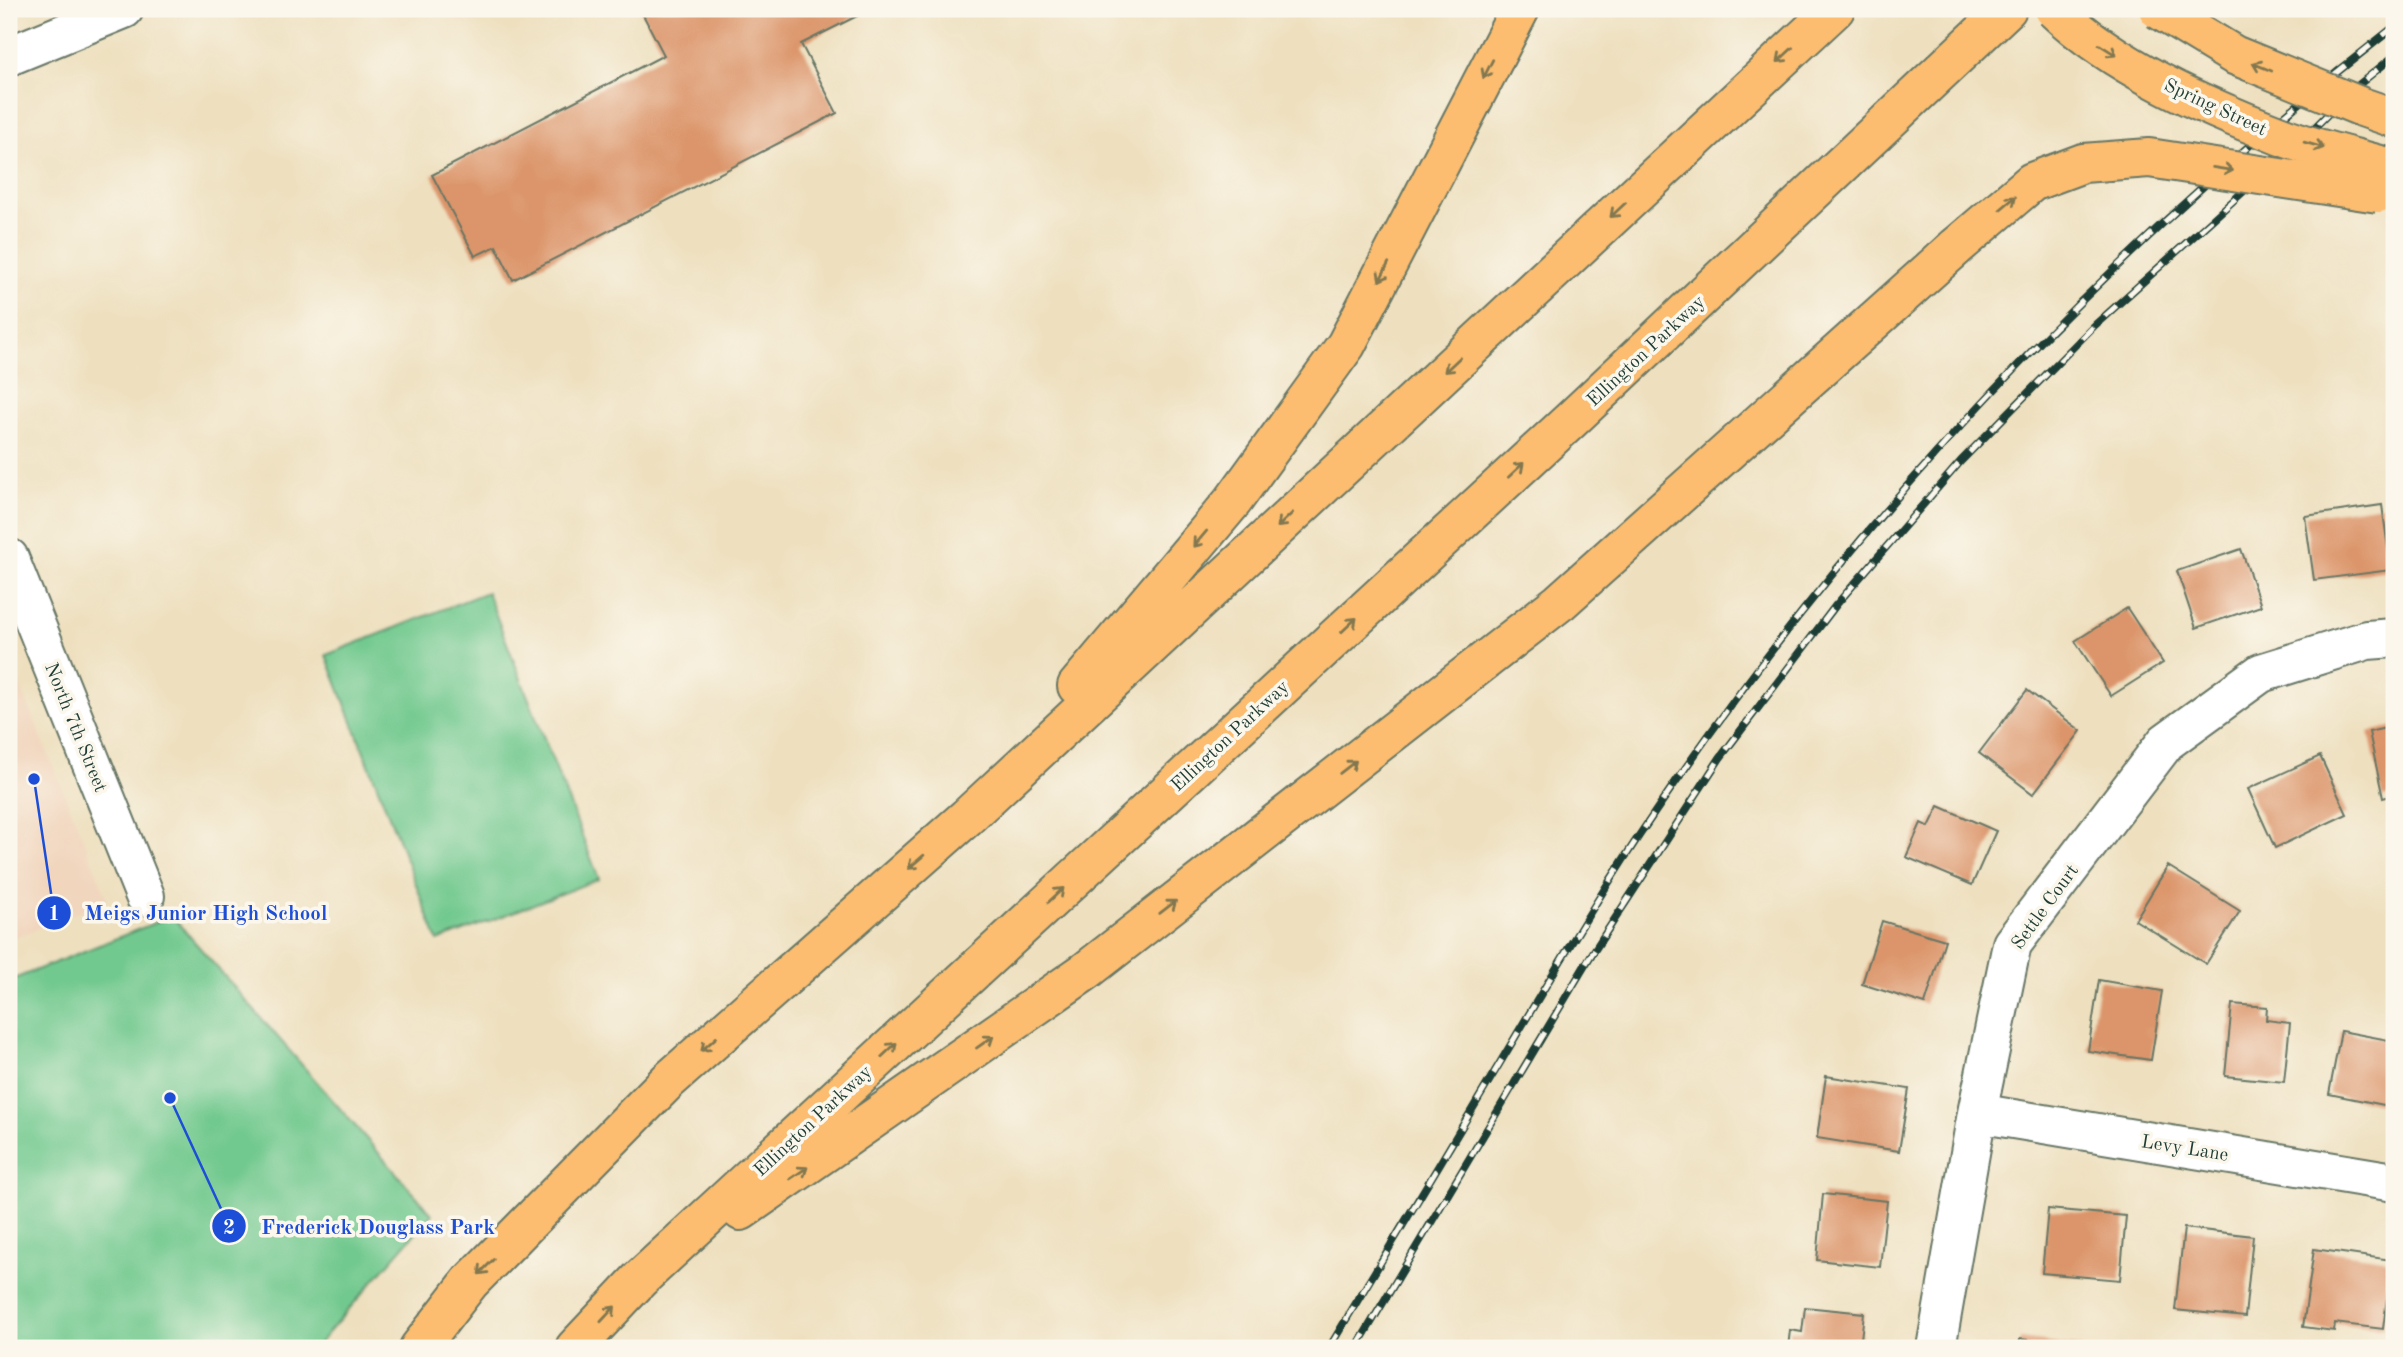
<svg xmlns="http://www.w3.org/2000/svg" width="2403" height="1357" font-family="'Old Standard TT',serif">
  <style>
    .built { fill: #f1d5bd }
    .green { fill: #72c98f; stroke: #488362; stroke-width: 2 }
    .building { fill: #dc956a }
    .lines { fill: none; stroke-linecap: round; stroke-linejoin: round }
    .minor-casing { stroke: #677665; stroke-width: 42 }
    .motorway-casing { stroke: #677665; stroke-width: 42 }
    .minor { stroke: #fff; stroke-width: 38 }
    .motorway { stroke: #fcbd6f; stroke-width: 38 }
    .rail-casing { stroke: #1f3d34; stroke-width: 8 }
    .rail { stroke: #fbf7ec; stroke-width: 5; stroke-dasharray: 16; stroke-linecap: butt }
    .primary-bridge-casing { stroke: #677665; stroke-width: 42; stroke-linecap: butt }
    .motorway-bridge-casing { stroke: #677665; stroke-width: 42; stroke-linecap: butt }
    .primary-bridge { stroke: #fcbd6f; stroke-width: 38 }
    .motorway-bridge { stroke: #fcbd6f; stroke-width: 38 }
    .oneway { stroke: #82774f }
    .labels { text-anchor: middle; stroke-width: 7; stroke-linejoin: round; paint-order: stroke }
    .street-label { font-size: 19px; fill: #1f3d34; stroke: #fbf7ec }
    .leader { fill: none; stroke: #1d4ed8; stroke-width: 2.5 }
    .callout-dot { fill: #1d4ed8; stroke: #fbf7ec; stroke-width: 2.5 }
    .mark-label { font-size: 21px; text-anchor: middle; font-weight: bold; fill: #fff }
    .callout-label { font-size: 21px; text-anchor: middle; font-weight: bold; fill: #1d4ed8; stroke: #fbf7ec; stroke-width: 7; stroke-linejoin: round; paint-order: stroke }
  </style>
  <rect width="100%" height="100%" fill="#fbf7ec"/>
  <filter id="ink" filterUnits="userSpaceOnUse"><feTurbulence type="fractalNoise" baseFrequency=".0143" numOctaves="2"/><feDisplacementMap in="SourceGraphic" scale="14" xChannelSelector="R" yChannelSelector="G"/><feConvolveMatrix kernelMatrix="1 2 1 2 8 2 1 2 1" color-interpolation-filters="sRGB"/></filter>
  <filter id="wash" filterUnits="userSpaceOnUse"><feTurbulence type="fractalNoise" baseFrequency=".00686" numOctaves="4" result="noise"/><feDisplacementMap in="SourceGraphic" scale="28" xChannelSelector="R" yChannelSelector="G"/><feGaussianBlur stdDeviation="1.57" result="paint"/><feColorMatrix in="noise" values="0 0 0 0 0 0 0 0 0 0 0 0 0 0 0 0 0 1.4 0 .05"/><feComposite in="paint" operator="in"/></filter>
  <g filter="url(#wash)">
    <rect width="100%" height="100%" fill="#eee0bf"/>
    <path class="built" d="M9,658L108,900L9,940Z"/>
    <path class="green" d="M487,592L599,879L438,941L326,655Z
      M172,916L432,1214L315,1348H9V981Z"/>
    <g id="blocks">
      <path class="building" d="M640,9H871L801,44L837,113L513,280L496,246L475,256L432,175L664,55Z
        M2382,505L2391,570L2314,580L2305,516Z
        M2241,549L2261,606L2196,628L2177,571Z
        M2127,608L2163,663L2111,696L2075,641Z
        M2027,690L2081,731L2033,794L1979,753Z
        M2394,726V795L2383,798L2369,732Z
        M2320,756L2347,814L2275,848L2248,789Z
        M1939,806L1996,831L1972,885L1906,857L1921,823L1929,827Z
        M2168,866L2240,911L2206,964L2135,920Z
        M1882,921L1945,940L1925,1004L1862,984Z
        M2099,980L2162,991L2151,1060L2088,1051Z
        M2232,1004L2267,1007L2266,1020L2290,1023L2284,1082L2225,1076Z
        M2341,1031L2394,1041V1107L2329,1094Z
        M1826,1076L1909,1089L1899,1151L1817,1138Z
        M1823,1194L1887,1201L1880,1267L1817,1260Z
        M2048,1209L2126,1216L2120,1280L2042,1273Z
        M2184,1228L2253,1236L2245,1317L2175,1310Z
        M2314,1249L2392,1260L2383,1329L2335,1323L2334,1331L2303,1327Z
        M1805,1307L1864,1313L1860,1348H1788L1790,1330L1802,1332Z
        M2020,1339L2083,1347V1348H2019Z"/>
    </g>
  </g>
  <g filter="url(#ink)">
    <use href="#blocks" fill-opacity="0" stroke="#677665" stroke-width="2"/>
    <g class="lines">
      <defs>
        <path id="minor" d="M9,56L124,9
          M9,558L145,896
          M1977,1113L2394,1182
          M1936,1348L1977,1113L2012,944L2166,742L2261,673L2367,640L2394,638"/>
        <path id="motorway" d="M1077,686L1233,501L1346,345L1520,9
          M741,1211L1086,971L1560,602L1956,247
          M419,1348L470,1282L668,1081L967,817L1835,9
          M575,1348L640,1279L1571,420L2007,9"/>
      </defs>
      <use href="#minor" class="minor-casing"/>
      <use href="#motorway" class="motorway-casing"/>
      <use href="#minor" class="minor"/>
      <use href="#motorway" class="motorway"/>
      <defs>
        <path id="rail" d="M1329,1348C1390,1247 1450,1147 1510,1046C1557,967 1603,888 1655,812C1857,514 2110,248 2394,27
          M1356,1348L1590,957L1720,758L1836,605L1961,461L2095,325L2314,128L2351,91L2394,56"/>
      </defs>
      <use href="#rail" class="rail-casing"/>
      <use href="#rail" class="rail"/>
      <defs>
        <path id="primary-bridge" d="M2054,9C2115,67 2204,106 2281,136C2318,150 2357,158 2394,169
          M2158,9L2234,55L2362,107L2394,118"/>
        <path id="motorway-bridge" d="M1956,247L2032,182L2083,163L2149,158L2378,193"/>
      </defs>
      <use href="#primary-bridge" class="primary-bridge-casing"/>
      <use href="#motorway-bridge" class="motorway-bridge-casing"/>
      <use href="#primary-bridge" class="primary-bridge"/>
      <use href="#motorway-bridge" class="motorway-bridge"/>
    </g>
    <defs><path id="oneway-shaft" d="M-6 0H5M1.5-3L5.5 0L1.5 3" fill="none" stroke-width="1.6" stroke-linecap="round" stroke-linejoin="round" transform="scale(1.75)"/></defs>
    <g class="oneway">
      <use href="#oneway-shaft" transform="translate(2108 50) rotate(32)"/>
      <use href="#oneway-shaft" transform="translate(1785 55) rotate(137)"/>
      <use href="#oneway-shaft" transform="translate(2262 67) rotate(-158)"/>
      <use href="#oneway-shaft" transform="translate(1488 69) rotate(117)"/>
      <use href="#oneway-shaft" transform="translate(2314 145) rotate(16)"/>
      <use href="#oneway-shaft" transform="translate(2223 169) rotate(9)"/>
      <use href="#oneway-shaft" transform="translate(2008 203) rotate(-40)"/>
      <use href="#oneway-shaft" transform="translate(1618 210) rotate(137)"/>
      <use href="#oneway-shaft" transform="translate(1384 272) rotate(117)"/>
      <use href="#oneway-shaft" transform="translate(1452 365) rotate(137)"/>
      <use href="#oneway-shaft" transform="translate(1516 470) rotate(-43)"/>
      <use href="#oneway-shaft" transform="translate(1285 520) rotate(137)"/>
      <use href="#oneway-shaft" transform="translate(1200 539) rotate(130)"/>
      <use href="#oneway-shaft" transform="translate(1349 625) rotate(-43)"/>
      <use href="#oneway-shaft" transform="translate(1348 767) rotate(-38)"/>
      <use href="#oneway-shaft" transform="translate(916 862) rotate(139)"/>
      <use href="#oneway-shaft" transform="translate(1056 895) rotate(-43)"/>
      <use href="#oneway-shaft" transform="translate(1168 907) rotate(-38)"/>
      <use href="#oneway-shaft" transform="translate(985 1042) rotate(-35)"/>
      <use href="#oneway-shaft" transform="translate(709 1044) rotate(138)"/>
      <use href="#oneway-shaft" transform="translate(889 1050) rotate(-43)"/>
      <use href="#oneway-shaft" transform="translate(799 1173) rotate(-34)"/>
      <use href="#oneway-shaft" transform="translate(486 1267) rotate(135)"/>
      <use href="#oneway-shaft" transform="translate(608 1314) rotate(-47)"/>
    </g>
  </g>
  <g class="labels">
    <g class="street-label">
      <text transform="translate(2216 106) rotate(25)" y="7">Spring Street</text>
      <text transform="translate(1645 350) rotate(-43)" y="7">Ellington Parkway</text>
      <text transform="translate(77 727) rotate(68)" y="7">North 7th Street</text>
      <text transform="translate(1229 735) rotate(-43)" y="7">Ellington Parkway</text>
      <text transform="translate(2044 906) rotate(-54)" y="7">Settle Court</text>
      <text transform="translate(812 1120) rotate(-43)" y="7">Ellington Parkway</text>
      <text transform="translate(2185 1147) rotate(9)" y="7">Levy Lane</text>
    </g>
  </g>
  <path class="leader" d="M34 779L54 913M170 1098L229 1226"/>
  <g class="callout-dot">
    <circle cx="34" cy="779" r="7"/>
    <circle cx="170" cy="1098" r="7"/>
    <circle cx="54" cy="913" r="18"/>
    <circle cx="229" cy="1226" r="18"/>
  </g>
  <g class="mark-label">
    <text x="54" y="920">1</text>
    <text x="229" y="1234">2</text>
  </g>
  <g class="callout-label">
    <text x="206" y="920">Meigs Junior High School</text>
    <text x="378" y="1234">Frederick Douglass Park</text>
  </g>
  <rect width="2403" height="1357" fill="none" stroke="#fbf7ec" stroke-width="35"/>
</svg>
